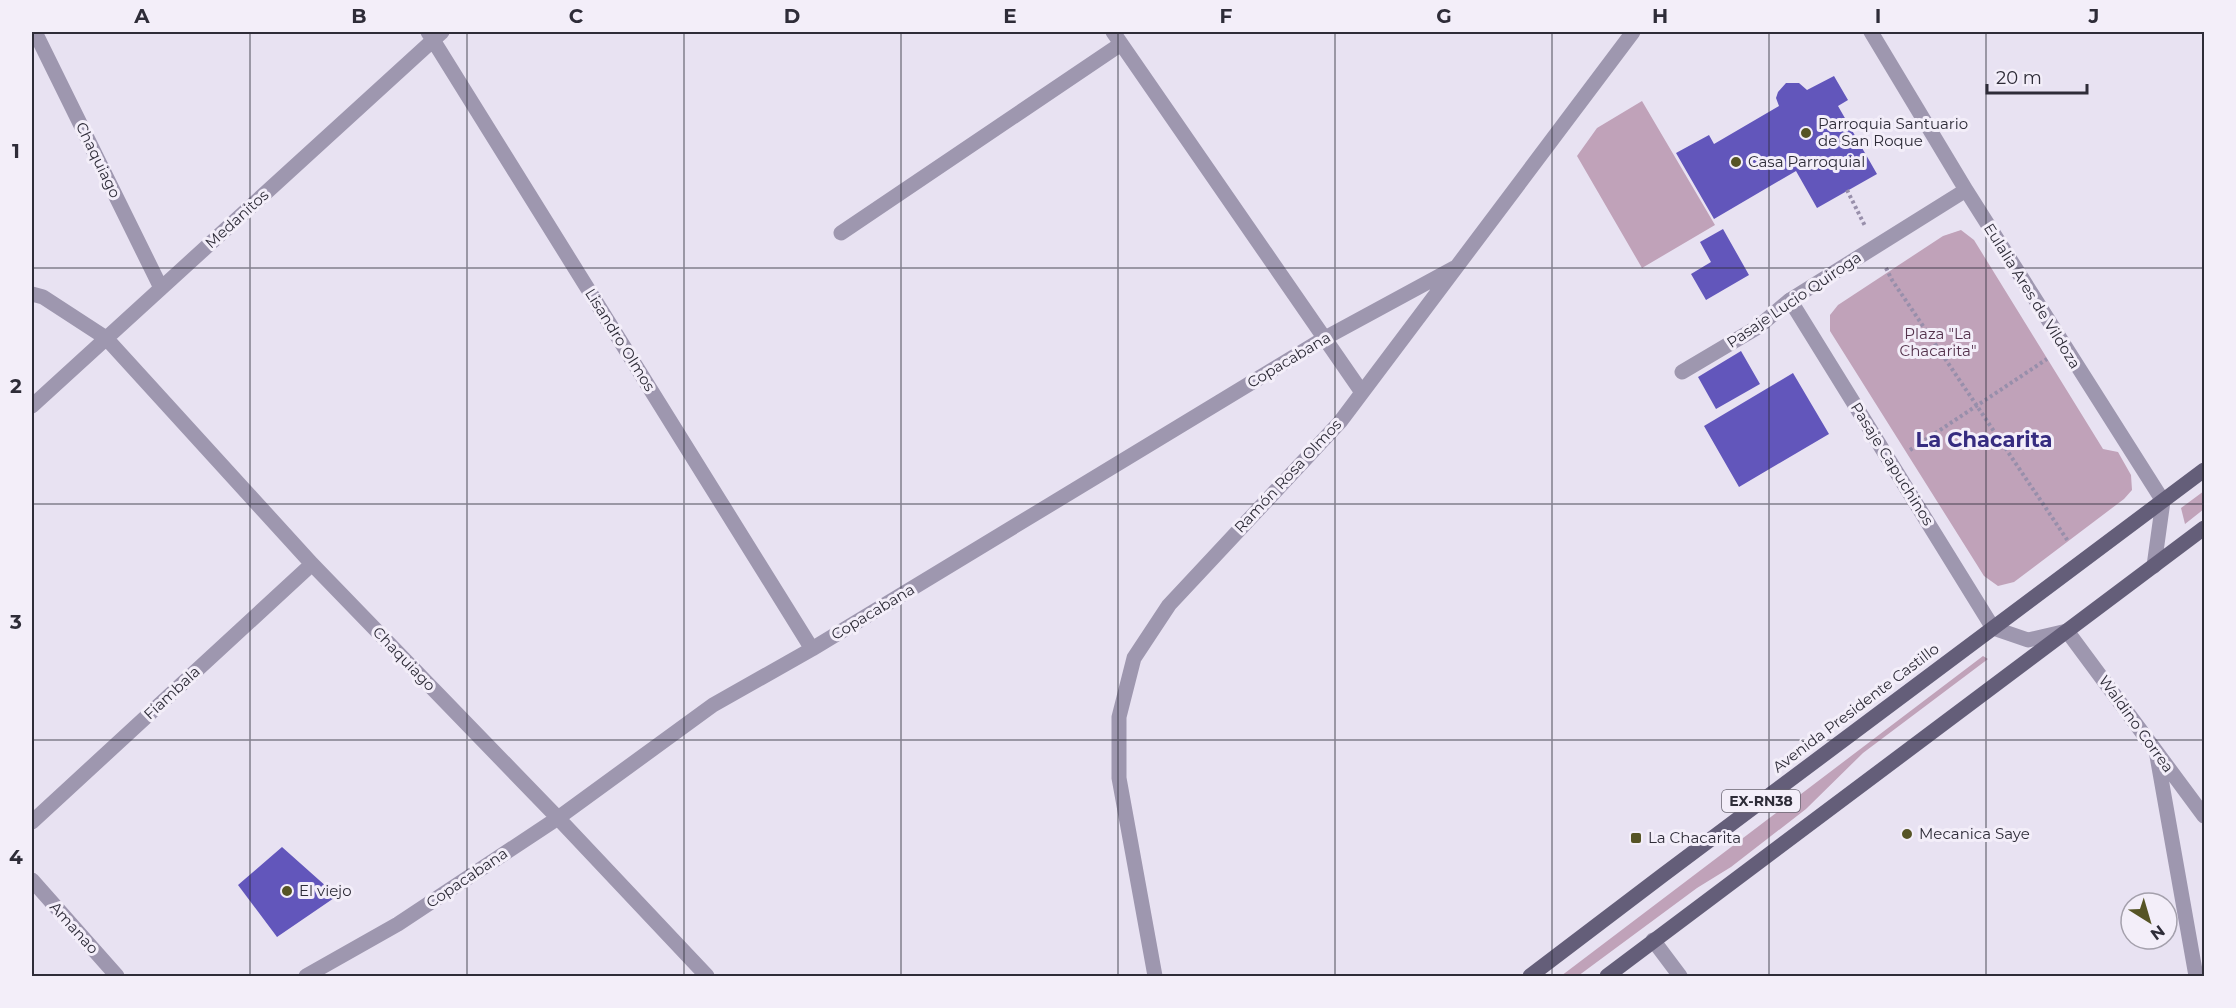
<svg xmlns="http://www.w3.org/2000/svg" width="2236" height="1008" font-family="Montserrat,sans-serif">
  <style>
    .green { fill: #c0a2b9 }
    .building { fill: #6256bb }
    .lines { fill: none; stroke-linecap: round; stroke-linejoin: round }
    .path { stroke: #988fab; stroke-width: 4; stroke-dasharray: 3 3; stroke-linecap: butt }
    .minor { stroke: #9e97af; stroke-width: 15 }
    .tertiary { stroke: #9e97af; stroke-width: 15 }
    .primary { stroke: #645e79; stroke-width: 15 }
    .grid { fill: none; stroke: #2e2c38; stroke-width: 1.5; stroke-opacity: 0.55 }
    .poi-dot { fill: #565425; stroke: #f3eef9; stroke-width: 2 }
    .labels { text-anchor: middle; stroke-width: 6; stroke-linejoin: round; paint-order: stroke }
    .shield { fill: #f3eef9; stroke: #696672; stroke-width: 1.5 }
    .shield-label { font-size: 14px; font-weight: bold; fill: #2e2c38 }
    .poi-label { font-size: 15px; fill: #2e2c38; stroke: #f3eef9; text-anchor: start }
    .street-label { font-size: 15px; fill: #2e2c38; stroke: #f3eef9 }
    .park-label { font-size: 15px; fill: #54324c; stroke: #f3eef9 }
    .district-label { font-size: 21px; font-weight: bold; fill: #362c80; stroke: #f3eef9 }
    .neatline { fill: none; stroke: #2e2c38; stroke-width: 2 }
    .grid-label { font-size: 20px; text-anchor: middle; font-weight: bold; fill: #2e2c38 }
  </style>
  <rect width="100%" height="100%" fill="#e8e2f2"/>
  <path class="green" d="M1642,101L1715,225L1642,268L1577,156L1597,128Z
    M1961,230L1974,240L2103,449L2118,452L2131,475L2132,490L2124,499L2014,582L1998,586L1984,576L1830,331V315L1838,305L1943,236Z
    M2204,491V509L2185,524L2181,508Z
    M1983,656L1988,659L1863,753L1806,809L1731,867L1697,888L1578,976H1561Z"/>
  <path class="building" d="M1834,76L1848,100L1838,106L1877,174L1817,208L1796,171L1714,219L1676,153L1709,135L1714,144L1779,106L1776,98L1778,92L1786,83H1799L1807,90Z
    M1723,229L1749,275L1706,300L1691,274L1711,262L1700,242Z
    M1741,351L1760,384L1716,409L1698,377Z
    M1793,373L1829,434L1739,487L1704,426Z
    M282,847L337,896L277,937L238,885Z"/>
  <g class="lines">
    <path class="path" d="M1847,190L1865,226
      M1886,268L1892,280L2068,541
      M1910,450L2047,359"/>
    <path class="minor" d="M35,32L161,288
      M428,32L812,649
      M1113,32L1361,391
      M841,233L1121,44
      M32,294L43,297L106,338L312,564L558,818L707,976
      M1682,372L1758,327L1790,300
      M32,406L442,32
      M2067,631L2204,816
      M2157,756L2196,976
      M32,822L312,564
      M32,880L117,976
      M1653,940L1680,976
      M306,976L398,924L558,818L713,705L812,649L1325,338L1454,268
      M1155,976L1119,778V717L1134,658L1169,605L1340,422L1633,32"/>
    <path class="tertiary" d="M1871,32L1966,190L2163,501L2154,566
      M1966,190L1790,300L1993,628L2028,640L2067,631"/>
    <path class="primary" d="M1530,976L1663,875L2204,470
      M1607,976L2204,528"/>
  </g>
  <path class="grid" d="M250,32V976M467,32V976M684,32V976M901,32V976M1118,32V976M1335,32V976M1552,32V976M1769,32V976M1986,32V976M32,268H2204M32,504H2204M32,740H2204"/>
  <g class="poi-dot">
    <circle cx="1806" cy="133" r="6"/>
    <circle cx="1736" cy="162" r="6"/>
    <circle cx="1907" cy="834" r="6"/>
    <rect x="1630" y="832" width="12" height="12" rx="3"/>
    <circle cx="287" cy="891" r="6"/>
  </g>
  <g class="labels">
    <rect class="shield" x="1722" y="790" width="78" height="22" rx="4.5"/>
    <g class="shield-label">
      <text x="1761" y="806">EX-RN38</text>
    </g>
    <g class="poi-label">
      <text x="1818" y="129">Parroquia Santuario<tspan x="1818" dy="17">de San Roque</tspan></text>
      <text x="1748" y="167">Casa Parroquial</text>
      <text x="1919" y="839">Mecanica Saye</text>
      <text x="1648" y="843">La Chacarita</text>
      <text x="299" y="896">El viejo</text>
    </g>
    <g class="street-label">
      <text transform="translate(98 160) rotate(64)" y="5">Chaquiago</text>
      <text transform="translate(237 219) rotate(-42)" y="5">Medanitos</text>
      <text transform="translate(2032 296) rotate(58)" y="5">Eulalia Ares de Vildoza</text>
      <text transform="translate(1794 300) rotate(-34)" y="5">Pasaje Lucio Quiroga</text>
      <text transform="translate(620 340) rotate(58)" y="5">Lisandro Olmos</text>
      <text transform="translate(1289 360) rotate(-31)" y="5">Copacabana</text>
      <text transform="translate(1892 464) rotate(58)" y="5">Pasaje Capuchinos</text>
      <text transform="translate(1288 476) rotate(-47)" y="5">Ramón Rosa Olmos</text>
      <text transform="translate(873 612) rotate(-31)" y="5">Copacabana</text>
      <text transform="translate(404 659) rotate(46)" y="5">Chaquiago</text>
      <text transform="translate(172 693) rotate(-43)" y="5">Fiambala</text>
      <text transform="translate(1856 708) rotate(-37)" y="5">Avenida Presidente Castillo</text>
      <text transform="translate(2136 724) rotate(54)" y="5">Waldino Correa</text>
      <text transform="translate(467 878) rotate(-34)" y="5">Copacabana</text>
      <text transform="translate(74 928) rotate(48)" y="5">Amanao</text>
    </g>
    <g class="park-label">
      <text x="1938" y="339">Plaza "La<tspan x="1938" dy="17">Chacarita"</tspan></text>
    </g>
    <g class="district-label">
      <text x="1984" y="447">La Chacarita</text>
    </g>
  </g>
  <rect width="2236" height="1008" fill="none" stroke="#f3eef9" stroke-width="66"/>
  <g transform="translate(2149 921) rotate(143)"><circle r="28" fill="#f3eef9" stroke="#a4a0ac" stroke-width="1.5"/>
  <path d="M0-4.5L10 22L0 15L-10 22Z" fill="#565425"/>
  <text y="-9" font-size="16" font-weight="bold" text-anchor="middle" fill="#2e2c38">N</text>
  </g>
  <path d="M1987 84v9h100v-9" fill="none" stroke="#2e2c38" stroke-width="3"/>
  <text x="1996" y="84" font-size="18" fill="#2e2c38" stroke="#f3eef9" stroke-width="4.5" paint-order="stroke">20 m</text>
  <rect x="33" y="33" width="2170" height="942" class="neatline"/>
  <g class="grid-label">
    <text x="142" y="23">A</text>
    <text x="359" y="23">B</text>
    <text x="576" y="23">C</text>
    <text x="792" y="23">D</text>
    <text x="1010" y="23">E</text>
    <text x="1226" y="23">F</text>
    <text x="1444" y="23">G</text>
    <text x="1660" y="23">H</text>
    <text x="1878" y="23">I</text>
    <text x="2094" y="23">J</text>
    <text x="16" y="158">1</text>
    <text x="16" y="393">2</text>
    <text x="16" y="629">3</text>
    <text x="16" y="864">4</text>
  </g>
</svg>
